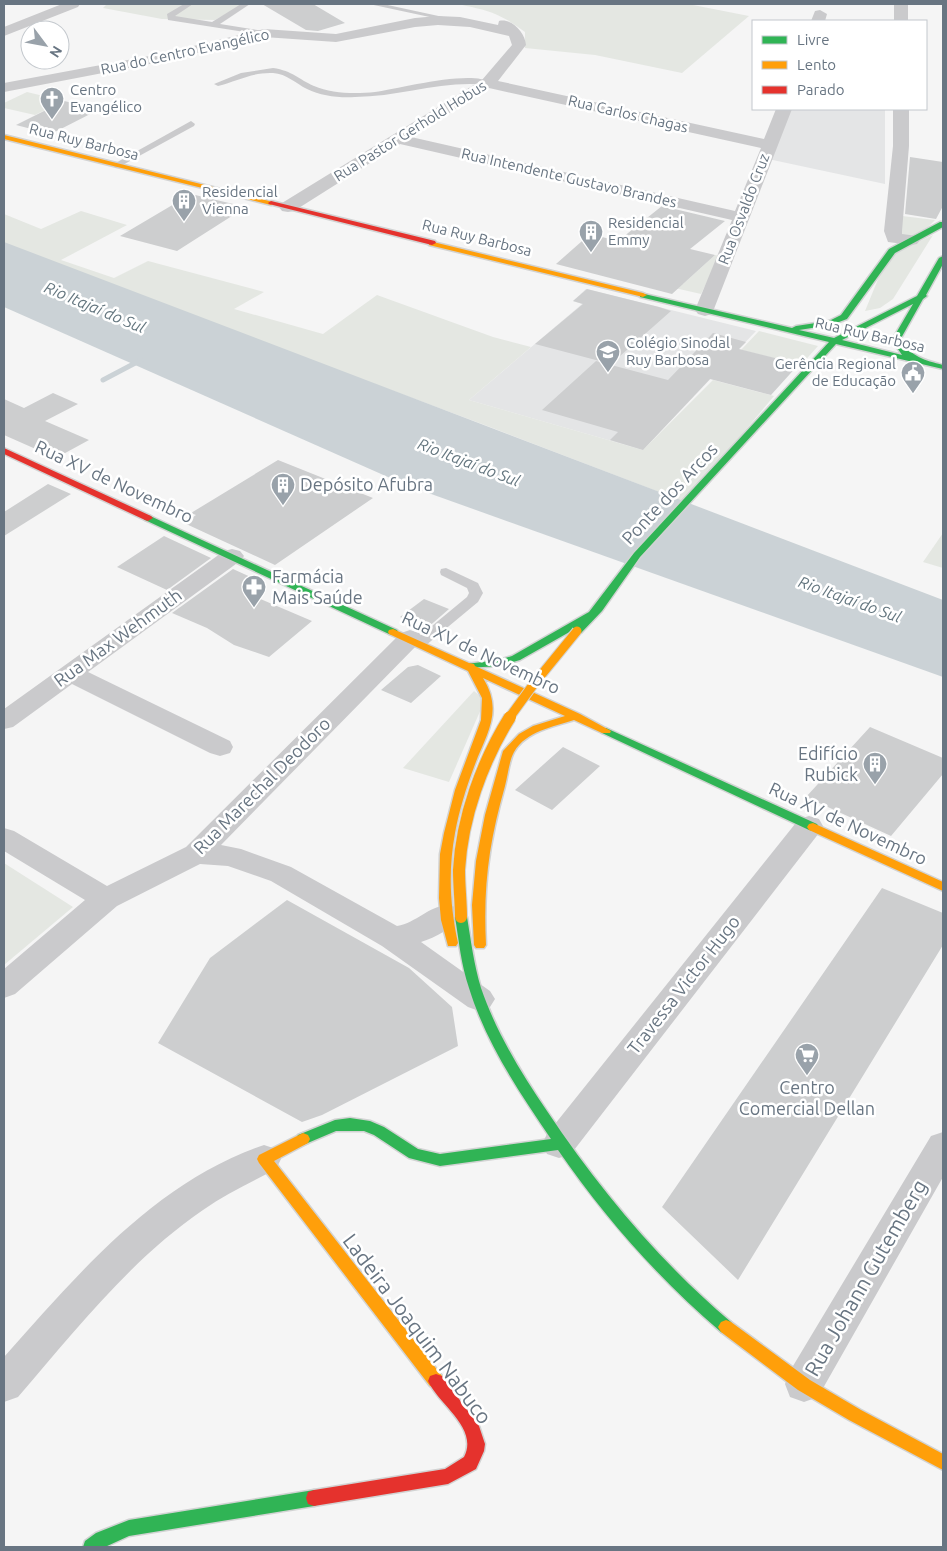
<svg xmlns="http://www.w3.org/2000/svg" width="947" height="1551" font-family="Ubuntu,sans-serif">
  <style>
    .built { fill: #e4e5e6 }
    .green { fill: #e4e7e2 }
    .water { fill: #cbd2d6 }
    .lines { fill: none; stroke-linecap: round; stroke-linejoin: round }
    .stream { stroke: #cbd2d6; stroke-width: 5 }
    .building { fill: #cdcecf }
    .fast-casing { stroke: #d2d3d3; stroke-width: 3 }
    .slow-casing { stroke: #d2d3d3; stroke-width: 3 }
    .jam-casing { stroke: #d2d3d3; stroke-width: 3 }
    .lane { fill: #cacacc; fill-rule: evenodd }
    .street { fill: #cacacc; fill-rule: evenodd }
    .fast { fill: #30b455; fill-rule: evenodd }
    .slow { fill: #ff9f0a; fill-rule: evenodd }
    .jam { fill: #e5322d; fill-rule: evenodd }
    .slow-bridge-far1-casing { stroke: #d2d3d3; stroke-width: 11; stroke-linecap: butt }
    .slow-bridge-casing { stroke: #d2d3d3; stroke-width: 14; stroke-linecap: butt }
    .slow-bridge-far1 { stroke: #ff9f0a; stroke-width: 9 }
    .slow-bridge { stroke: #ff9f0a; stroke-width: 12 }
    .labels { text-anchor: middle; stroke-width: 5; stroke-linejoin: round; paint-order: stroke }
    .far-street-label { font-size: 15px; fill: #687582; stroke: #fff }
    .far-poi-label { font-size: 15px; fill: #687582; stroke: #fff; text-anchor: start }
    .far-water-label { font-size: 16px; font-style: italic; fill: #64767f; stroke: #fff }
    .street-label { font-size: 18px; fill: #687582; stroke: #fff }
    .poi-label { font-size: 18px; fill: #687582; stroke: #fff; text-anchor: start }
    .near-street-label { font-size: 21px; fill: #687582; stroke: #fff }
  </style>
  <rect width="100%" height="100%" fill="#f5f5f5"/>
  <path class="built" d="M787,109H885V184L768,159Z
    M586,289L756,331L643,450L469,400L582,304L573,301Z"/>
  <path class="green" d="M107,4H243L215,20L162,19L103,8Z
    M457,4H688L749,16L682,73L595,55L525,48V32C500,13 487,10 457,4Z
    M27,92L64,101L35,115L4,108V103Z
    M81,211L127,225L61,260L114,278L148,261L264,292L234,309L323,334L377,295L493,337L531,347L469,400L643,450L713,380L774,396L685,502L490,427L4,246V214L41,229Z
    M902,216L935,220L928,227L909,237L899,234Z
    M933,235L893,299L880,308L865,311L881,272L895,253Z
    M715,255L720,256L701,294L631,278L637,273L683,284Z
    M759,331L818,346L801,365L741,350Z
    M943,533V568L923,562Z
    M474,691L485,700L449,782L403,768Z
    M4,863L73,907L4,965Z"/>
  <path class="water" d="M4,242L943,600V677L406,485L4,307Z"/>
  <g class="lines">
    <path class="stream" d="M103,380L141,360"/>
  </g>
  <path class="building" d="M262,4H313L345,23L318,31L306,30Z
    M64,101L100,109L51,134L16,125Z
    M910,157L943,162V206L936,219L905,214Z
    M191,194L246,207L177,251L120,236Z
    M662,206L725,221L690,249L715,255L672,294L556,264L590,234L618,241Z
    M587,289L659,307L671,311L611,364L535,344L583,304L573,301Z
    M713,333L746,342L739,349L799,364L771,395L710,379L643,450L610,440L618,432L542,410L596,361L668,380Z
    M53,393L78,404L45,421L89,440L56,458L4,435V399L24,408Z
    M278,460L373,498L275,565L184,523L196,515L191,513Z
    M48,484L71,494L4,536V512Z
    M164,536L211,558L167,590L117,567Z
    M233,569L255,579L253,581L264,586L251,595L312,621L269,657L234,645L207,628L172,613Z
    M424,599L449,609L426,629L400,617Z
    M418,665L441,676L411,703L381,690L408,667Z
    M870,727L943,758V774L891,836L806,797Z
    M563,747L600,766L552,810L515,790Z
    M882,888L943,913V945L738,1280L662,1207Z
    M287,900L409,968L452,1007L458,1046L322,1115L302,1122L158,1043L210,958Z"/>
  <g class="lines">
    <defs>
      <path id="fast" d="M940,222H943V227L895,253L847,319L831,325L799,330L834,338L917,296L939,258L943,256V264L926,295L927,296L923,299L900,340C912,357 924,360 943,365V369L836,344L640,557L602,611L581,633H573V630L520,660L500,666L466,668L465,666L466,664L499,660L512,656L589,612L634,553L829,342L640,297V293L792,328L796,326L829,321L841,315L889,249ZM913,304L892,340L902,355L842,340Z
        M148,515L397,630L398,632L393,635L389,634L145,520L143,518Z
        M606,728L817,824L819,827L813,831L809,830L602,733L601,731Z
        M461,913L465,914L467,917C471,941 474,965 481,988C496,1032 521,1073 547,1111C600,1190 659,1261 731,1322L734,1327L731,1332L726,1334L721,1332C658,1278 605,1218 558,1150L440,1166L409,1158L374,1135L364,1131H336L303,1145L298,1143L296,1139L298,1135L335,1120L350,1118L370,1121L384,1127L418,1149L440,1154L551,1139C519,1092 486,1043 469,988C461,965 459,941 455,917L457,914Z
        M314,1490L320,1492L322,1498L320,1504L314,1506L129,1536L105,1547H83L85,1541L96,1533L129,1520Z"/>
      <path id="slow" d="M4,135L273,202L274,203L271,205L4,139Z
        M429,241L643,293L647,295L643,297L429,245Z
        M393,629L469,663L474,664L475,666L580,714L611,731L610,733H602L574,720C553,727 526,731 514,752C509,761 508,775 505,786C489,842 483,886 486,945L484,948H476L474,945L472,905L476,861L485,815L503,751L519,734L533,726L565,716L483,678C504,712 486,734 474,767C466,788 459,811 455,833C448,871 450,906 458,943L456,946H448L441,920L439,898L440,854L444,833L455,790L481,720L482,698L468,671L389,634L388,632L389,630Z
        M813,823L943,882V891L809,830L807,827L809,824Z
        M303,1133L308,1135L310,1139L308,1143L274,1161L442,1376L444,1381L442,1386L436,1388L430,1386L259,1163L257,1159L259,1155Z
        M726,1320L731,1322L810,1380L861,1410L943,1454V1470L849,1420L798,1390L721,1332L718,1327L721,1322Z"/>
      <path id="jam" d="M271,201L435,241L436,243L432,245L269,204L268,203Z
        M4,448L151,516L153,518L148,521L145,520L4,454Z
        M436,1374L442,1376L479,1426L485,1444L484,1451L476,1469L448,1484L314,1506L308,1504L306,1498L308,1492L314,1490L445,1469L464,1457C479,1428 439,1405 428,1381L430,1376Z"/>
    </defs>
    <use href="#fast" class="fast-casing"/>
    <use href="#slow" class="slow-casing"/>
    <use href="#jam" class="jam-casing"/>
    <path class="lane" d="M184,4H193L175,16L212,22L241,4H250L220,24L264,31L268,33L264,35L168,20L167,14Z
      M369,4H383L457,20L453,22Z
      M273,68C293,71 298,79 314,86C332,94 356,94 375,92C399,89 472,69 491,83L487,85C442,80 400,97 355,97C339,98 321,96 307,89C295,83 287,74 273,73C253,72 237,81 218,86L214,84L241,73Z
      M191,121L195,124L194,126L119,167L116,168L112,165Z
      M446,568L478,583L483,593L478,602L425,646H415L413,643L415,640L467,597L469,593L467,588L441,575L440,572L441,569Z"/>
    <path class="street" d="M62,4H80L78,7L4,36V27Z
      M894,4H908V21H894Z
      M820,10L827,14L825,21H811L815,11Z
      M438,16L460,17L498,25L499,21C512,18 525,33 526,45L498,81L764,139L776,109H792L712,314L705,316L698,314L695,310L732,220L400,144L294,211L288,212L282,211L279,207L282,203L482,80L512,45L509,36L470,27L438,25L415,27L336,42L264,37L160,62L4,92V83L160,54L264,29L336,34L415,18ZM489,88L761,148L735,211L411,137Z
      M893,109H909V146L902,231V234L917,236L920,240L917,244L911,245L888,242L884,231L893,146Z
      M232,549L240,551L244,556L240,561L88,672L230,741L233,747L230,753L220,756L210,753L72,684L13,727L4,729V709L224,551Z
      M410,630L419,633L423,638L419,643L221,845L241,849L291,867L397,926C420,922 432,900 456,907L460,915C452,929 436,937 421,942L490,991L495,999L490,1007L479,1011L468,1007L382,946L271,881L228,866L200,864L117,906L15,994L4,998V969L85,900L4,851V828L14,831L107,886L186,847L401,633Z
      M809,816L819,819L823,826L819,833L571,1154L559,1158L547,1154L542,1144L547,1134L799,819Z
      M943,1132V1177L818,1397L804,1402L790,1397L785,1384L790,1371L931,1136Z
      M264,1145L276,1149L281,1159L276,1169C252,1182 226,1194 203,1210C130,1260 75,1331 18,1397L4,1402V1357C78,1274 155,1182 264,1145Z"/>
    <use href="#fast" class="fast"/>
    <use href="#slow" class="slow"/>
    <use href="#jam" class="jam"/>
    <defs>
      <path id="slow-bridge-far1" d="M509,718L533,685L577,631"/>
      <path id="slow-bridge" d="M461,917C461,902 459,886 459,870C462,817 482,762 510,717"/>
    </defs>
    <use href="#slow-bridge-far1" class="slow-bridge-far1-casing"/>
    <use href="#slow-bridge" class="slow-bridge-casing"/>
    <use href="#slow-bridge-far1" class="slow-bridge-far1"/>
    <use href="#slow-bridge" class="slow-bridge"/>
  </g>
  <defs>
    <symbol id="church-pin" viewBox="-11 -11 22 30"><path d="M0 17L-7.5 6A9.5 9.5 0 1 1 7.5 6Z" fill="#99a2aa" stroke="#fff"/><path d="M-1.2-6h2.4v3.5h3.3v2.4h-3.3V6h-2.4V-.1h-3.3v-2.4h3.3Z" fill="#fff"/></symbol>
    <symbol id="building-pin" viewBox="-11 -11 22 30"><path d="M0 17L-7.5 6A9.5 9.5 0 1 1 7.5 6Z" fill="#99a2aa" stroke="#fff"/><path d="M-4-6H4V6H1V3H-1V6H-4ZM-2.5-4.3h1.7v1.8h-1.7ZM.8-4.3h1.7v1.8H.8ZM-2.5-1h1.7V.8h-1.7ZM.8-1h1.7V.8H.8Z" fill="#fff"/></symbol>
    <symbol id="school-pin" viewBox="-11 -11 22 30"><path d="M0 17L-7.5 6A9.5 9.5 0 1 1 7.5 6Z" fill="#99a2aa" stroke="#fff"/><path d="M0-5L7-2L0 1L-7-2ZM-4 1L0 2.5L4 1V4Q0 6-4 4Z" fill="#fff"/></symbol>
    <symbol id="civic-pin" viewBox="-11 -11 22 30"><path d="M0 17L-7.5 6A9.5 9.5 0 1 1 7.5 6Z" fill="#99a2aa" stroke="#fff"/><path d="M-.6-6.5H3V-4.5H.6V-3L4-1V1h2V6H-6V1h2V-1L-.6-3ZM-1.2 2.5V6h2.4V2.5Z" fill="#fff"/></symbol>
    <symbol id="pharmacy-pin" viewBox="-11 -11 22 30"><path d="M0 17L-7.5 6A9.5 9.5 0 1 1 7.5 6Z" fill="#99a2aa" stroke="#fff"/><path d="M-2-6h4v4h4v4h-4v4h-4v-4h-4v-4h4Z" fill="#fff"/></symbol>
    <symbol id="supermarket-pin" viewBox="-11 -11 22 30"><path d="M0 17L-7.5 6A9.5 9.5 0 1 1 7.5 6Z" fill="#99a2aa" stroke="#fff"/><path d="M-6-5.5h2.5l.6 2H6L4.5 2H-2.5L-4.4-4H-6ZM-1.5 3.2a1.3 1.3 0 1 0 .1 0ZM3 3.2a1.3 1.3 0 1 0 .1 0Z" fill="#fff"/></symbol>
  </defs>
  <g fill-rule="evenodd">
    <use href="#church-pin" x="38" y="85" width="28" height="38"/>
    <use href="#building-pin" x="170" y="187" width="28" height="38"/>
    <use href="#building-pin" x="577" y="218" width="28" height="38"/>
    <use href="#school-pin" x="594" y="338" width="28" height="38"/>
    <use href="#civic-pin" x="899" y="359" width="28" height="38"/>
    <use href="#building-pin" x="269" y="471" width="28" height="38"/>
    <use href="#pharmacy-pin" x="240" y="573" width="28" height="38"/>
    <use href="#building-pin" x="861" y="750" width="28" height="38"/>
    <use href="#supermarket-pin" x="793" y="1041" width="28" height="38"/>
  </g>
  <g class="labels">
    <g class="far-street-label">
      <text transform="translate(185 52) rotate(-12)" y="5">Rua do Centro Evangélico</text>
      <text transform="translate(628 114) rotate(13)" y="5">Rua Carlos Chagas</text>
      <text transform="translate(410 131) rotate(-32)" y="5">Rua Pastor Gerhold Hobus</text>
      <text transform="translate(84 142) rotate(14)" y="5">Rua Ruy Barbosa</text>
      <text transform="translate(569 178) rotate(13)" y="5">Rua Intendente Gustavo Brandes</text>
      <text transform="translate(744 209) rotate(-69)" y="5">Rua Osvaldo Cruz</text>
      <text transform="translate(477 238) rotate(14)" y="5">Rua Ruy Barbosa</text>
      <text transform="translate(870 335) rotate(13)" y="5">Rua Ruy Barbosa</text>
    </g>
    <g class="far-poi-label">
      <text x="70" y="95">Centro<tspan x="70" dy="17">Evangélico</tspan></text>
      <text x="202" y="197">Residencial<tspan x="202" dy="17">Vienna</tspan></text>
      <text x="608" y="228">Residencial<tspan x="608" dy="17">Emmy</tspan></text>
      <text x="626" y="348">Colégio Sinodal<tspan x="626" dy="17">Ruy Barbosa</tspan></text>
      <text x="896" y="369" text-anchor="end">Gerência Regional<tspan x="896" dy="17">de Educação</tspan></text>
    </g>
    <g class="far-water-label">
      <text transform="translate(95 307) rotate(23)" y="6">Rio Itajaí do Sul</text>
      <text transform="translate(469 462) rotate(21)" y="6">Rio Itajaí do Sul</text>
      <text transform="translate(850 599) rotate(20)" y="6">Rio Itajaí do Sul</text>
    </g>
    <g class="street-label">
      <text transform="translate(114 482) rotate(25)" y="6">Rua XV de Novembro</text>
      <text transform="translate(670 494) rotate(-47)" y="6">Ponte dos Arcos</text>
      <text transform="translate(118 638) rotate(-36)" y="6">Rua Max Wehmuth</text>
      <text transform="translate(481 653) rotate(25)" y="6">Rua XV de Novembro</text>
      <text transform="translate(262 786) rotate(-45)" y="6">Rua Marechal Deodoro</text>
      <text transform="translate(848 824) rotate(25)" y="6">Rua XV de Novembro</text>
      <text transform="translate(684 985) rotate(-52)" y="6">Travessa Victor Hugo</text>
    </g>
    <g class="poi-label">
      <text x="300" y="491">Depósito Afubra</text>
      <text x="272" y="583">Farmácia<tspan x="272" dy="21">Mais Saúde</tspan></text>
      <text x="858" y="760" text-anchor="end">Edifício<tspan x="858" dy="21">Rubick</tspan></text>
      <text x="807" y="1094" text-anchor="middle">Centro<tspan x="807" dy="21">Comercial Dellan</tspan></text>
    </g>
    <g class="near-street-label">
      <text transform="translate(866 1278) rotate(-60)" y="7">Rua Johann Gutemberg</text>
      <text transform="translate(417 1329) rotate(53)" y="7">Ladeira Joaquim Nabuco</text>
    </g>
  </g>
  <rect width="947" height="1551" fill="none" stroke="#687582" stroke-width="10"/>
  <rect x="752" y="20" width="175" height="90" fill="#ffffff" stroke="#c3c8cd"/>
  <rect x="762" y="36" width="25" height="8" fill="#30b455" stroke="#c3c8cd"/>
  <text x="797" y="45" font-size="15" fill="#687582">Livre</text>
  <rect x="762" y="61" width="25" height="8" fill="#ff9f0a" stroke="#c3c8cd"/>
  <text x="797" y="70" font-size="15" fill="#687582">Lento</text>
  <rect x="762" y="86" width="25" height="8" fill="#e5322d" stroke="#c3c8cd"/>
  <text x="797" y="95" font-size="15" fill="#687582">Parado</text>
  <g transform="translate(45 45) rotate(122)"><circle r="24" fill="#ffffff" stroke="#c3c8cd"/>
  <path d="M0-4L9 19L0 12L-9 19Z" fill="#99a2aa"/>
  <text y="-8" font-size="14" font-weight="bold" text-anchor="middle" fill="#687582">N</text>
  </g>
</svg>
